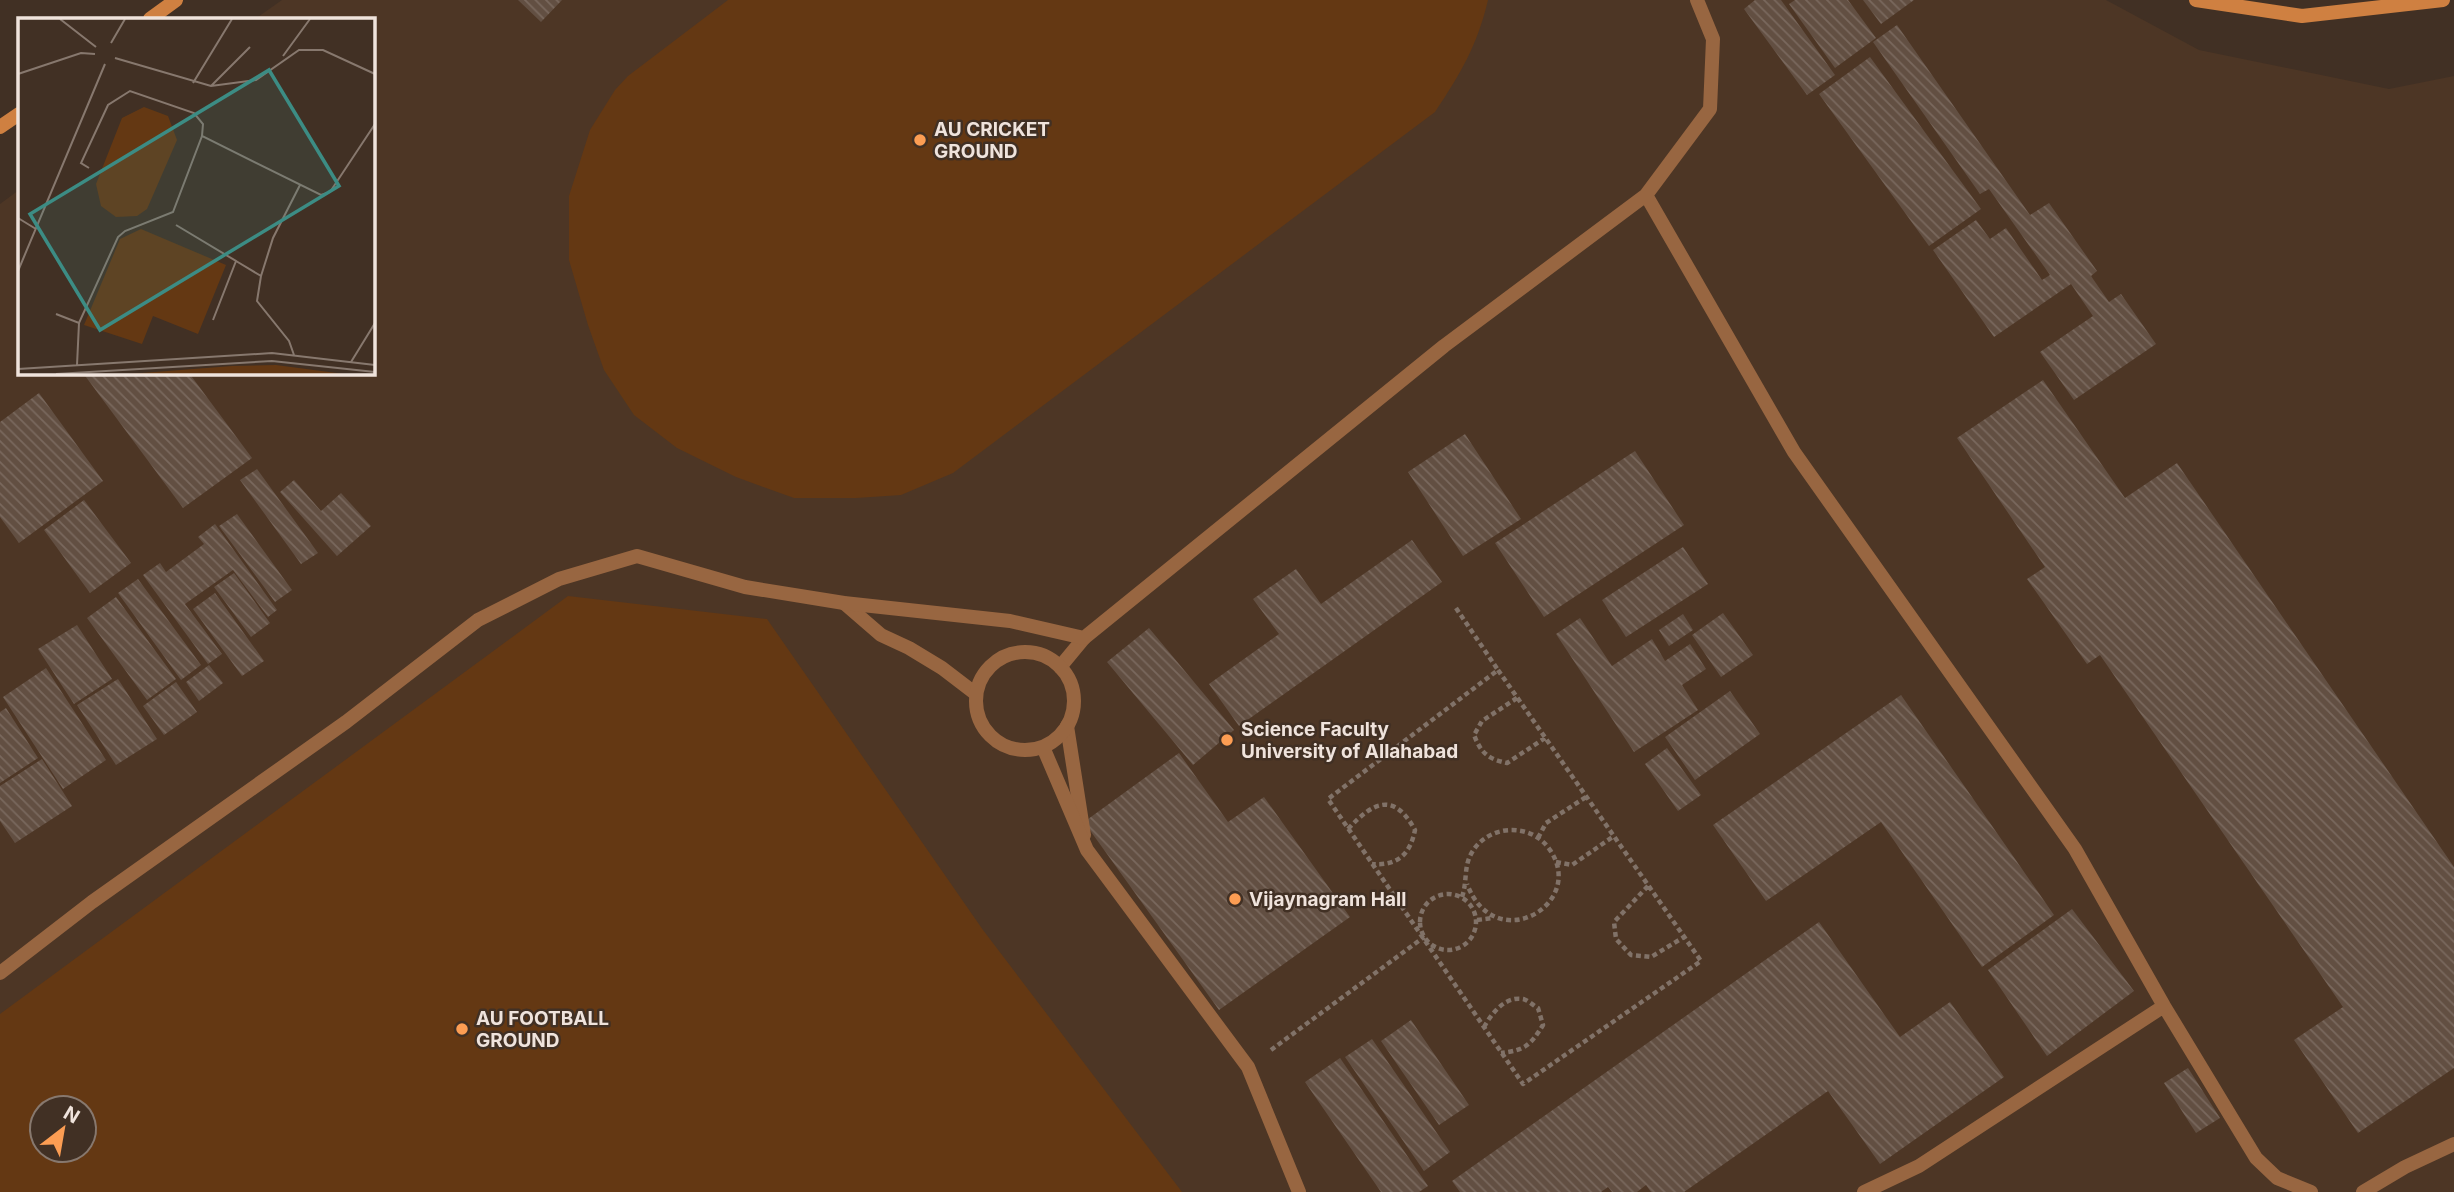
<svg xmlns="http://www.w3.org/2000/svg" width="2454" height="1192" font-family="Inter,sans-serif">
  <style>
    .built { fill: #4d3625; fill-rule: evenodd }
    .garden { fill: #643813; fill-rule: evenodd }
    .building { fill: url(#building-back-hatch) }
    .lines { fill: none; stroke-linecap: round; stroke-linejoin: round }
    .path { stroke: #817268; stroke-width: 4.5; stroke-dasharray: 5 3.5; stroke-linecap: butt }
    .lane { stroke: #986641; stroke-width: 14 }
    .street { stroke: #986641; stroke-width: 14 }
    .secondary { stroke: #cf8041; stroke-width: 14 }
    .poi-dot { fill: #fc9d53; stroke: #413024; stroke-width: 2.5 }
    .labels { text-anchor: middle; stroke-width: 5; stroke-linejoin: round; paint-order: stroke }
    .poi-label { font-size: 19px; font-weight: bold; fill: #efe3dc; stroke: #413024; text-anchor: start }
    .inset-road { fill: none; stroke: #87786e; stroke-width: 2 }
    .view { fill: #3c8c84; fill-opacity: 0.15; stroke: #3c8c84; stroke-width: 3.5 }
    .inset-edge { fill: none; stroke: #efe3dc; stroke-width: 3.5 }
  </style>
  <defs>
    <pattern id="building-back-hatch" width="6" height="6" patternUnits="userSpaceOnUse" patternTransform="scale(1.75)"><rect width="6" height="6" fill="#624f42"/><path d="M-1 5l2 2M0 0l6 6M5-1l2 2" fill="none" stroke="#79685d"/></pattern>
  </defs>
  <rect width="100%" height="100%" fill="#413024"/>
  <path class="built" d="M282,0H2106L2199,50L2389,89L2454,76V1192H0V204L19,190V373H373V19H255ZM42,1108H84V1150H42Z"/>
  <path class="garden" d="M728,0H1488C1477,46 1461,73 1435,112L953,473L901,495L856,498H794L736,477L677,448L634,415L604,370L588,325L569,260V196L590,130L615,90L628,76Z
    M568,596L767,619L983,930L1182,1192H0V1014ZM84,1108V1150H42V1108Z"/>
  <path class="building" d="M518,0H562L541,22Z
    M1755,0H1781L1835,75L1807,95L1744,9Z
    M1795,0H1848L1876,38L1835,68L1789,4Z
    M1863,0H1914L1881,24Z
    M1897,25L2030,215L2049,203L2097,271L2091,276L2109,302L2121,294L2156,344L2074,400L2040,352L2093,316L2071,284L1994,337L1933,250L1976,220L1990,239L2006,228L2042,280L2050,275L1989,189L1980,194L1873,42Z
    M1870,57L1981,209L1929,246L1819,94Z
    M83,373H189L252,458L183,508Z
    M2043,380L2125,498L2177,463L2454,867V1068L2358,1133L2294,1040L2343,1007L2100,655L2087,664L2027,579L2045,567L1957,438Z
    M39,393L103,481L19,543L0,517V422Z
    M1465,434L1521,519L1463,556L1408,472Z
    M1635,451L1684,525L1544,617L1495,543Z
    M257,469L318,553L301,564L240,480Z
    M294,480L321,511L341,493L371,526L337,556L280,492Z
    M84,500L131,563L90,593L44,530Z
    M237,514L292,590L275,602L219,526Z
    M215,524L277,610L268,617L233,570L185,604L222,654L208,664L143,575L160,563L166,572L204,544L198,537Z
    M1412,540L1442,582L1239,726L1209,684L1279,634L1253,599L1296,569L1321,604Z
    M1683,547L1708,584L1626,637L1602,600Z
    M234,573L270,623L251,637L214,587Z
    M138,579L201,665L181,680L118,593Z
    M215,593L264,661L242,676L193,609Z
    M116,597L176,679L147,700L87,618Z
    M1723,613L1753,655L1721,677L1692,635Z
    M1683,614L1693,630L1669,646L1659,630Z
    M1580,618L1612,666L1652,639L1665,661L1690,644L1706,669L1682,685L1698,710L1634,752L1556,634Z
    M77,625L112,679L74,704L38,649Z
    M1149,628L1234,730L1193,765L1107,662Z
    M209,665L223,683L199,701L186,682Z
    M46,668L106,760L63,789L3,697Z
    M118,679L157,739L116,765L77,705Z
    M176,682L197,712L164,735L143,706Z
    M1730,691L1760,734L1695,780L1665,737Z
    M1901,695L2054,915L1982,967L1881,822L1766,901L1713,825Z
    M6,708L38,758L0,783V712Z
    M1667,748L1701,795L1678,811L1645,764Z
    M1179,753L1228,822L1264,797L1350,917L1219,1010L1084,822Z
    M42,759L72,806L15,843L0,821V786Z
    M2072,909L2134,991L2047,1056L1988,970Z
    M1819,922L1900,1037L1950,1002L2004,1077L1880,1164L1828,1091L1684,1192H1651L1646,1185L1637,1192H1612L1608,1187L1601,1192H1460L1452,1181Z
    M1411,1020L1469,1105L1439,1125L1381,1041Z
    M1372,1039L1450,1152L1424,1171L1345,1057Z
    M1340,1058L1428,1186L1419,1192H1381L1305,1082Z
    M2188,1068L2220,1118L2196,1133L2164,1083Z"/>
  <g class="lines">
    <path class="path" d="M1456,608L1498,670
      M1498,670L1701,961L1523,1084L1328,799Z
      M1517,698L1482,721L1474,735C1481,753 1488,759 1507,763L1545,738
      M1348,829C1374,801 1394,792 1415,830C1410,855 1397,866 1372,864
      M1538,838L1546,823L1586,797
      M1556,862L1572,865L1614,836
      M1648,886L1614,922L1616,939L1631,955L1651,957L1684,937
      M1420 922a28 28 0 1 1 56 0a28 28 0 1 1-56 0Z
      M1462,897C1467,883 1464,869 1470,856C1485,824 1531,821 1550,850C1587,904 1495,958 1467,884
      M1477,920L1493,918
      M1484,1027C1492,1013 1505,996 1523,999C1528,1000 1534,1006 1538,1008L1543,1025C1530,1046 1525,1050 1501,1053
      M1271,1050L1424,937"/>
    <path class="lane" d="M844,603L881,635L909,648L942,668L976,694
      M1060,667L1084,638
      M1067,726L1084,835"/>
    <path class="street" d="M1697,0L1713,39L1710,109L1646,195L1794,452L2075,849L2164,1006L2256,1158L2277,1178L2311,1192
      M976 701a49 49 0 1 1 98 0a49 49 0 1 1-98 0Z
      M1043,747L1087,850L1248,1067L1299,1192
      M0,973L92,902L346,722L478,620L559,579L637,556L745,587L844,603L1010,621L1084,638L1444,346L1646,195
      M1864,1192L1919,1166L2164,1006
      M2363,1192L2405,1167L2454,1144"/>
    <path class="secondary" d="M2196,0L2302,16L2443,0
      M150,19L176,0
      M0,127L19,114"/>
  </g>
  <g class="poi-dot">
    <circle cx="920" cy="140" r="7"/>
    <circle cx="1227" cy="740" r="7"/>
    <circle cx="1235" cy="899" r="7"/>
    <circle cx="462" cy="1029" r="7"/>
  </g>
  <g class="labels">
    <g class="poi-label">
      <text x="934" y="136">AU CRICKET<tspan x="934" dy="22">GROUND</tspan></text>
      <text x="1241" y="736">Science Faculty<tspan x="1241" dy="22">University of Allahabad</tspan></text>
      <text x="1249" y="906">Vijaynagram Hall</text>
      <text x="476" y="1025">AU FOOTBALL<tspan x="476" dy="22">GROUND</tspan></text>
    </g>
  </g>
  <g transform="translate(18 18)">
    <rect width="357" height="357" fill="#413024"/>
    <path d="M258,347L326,356H111L214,348Z" fill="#643813"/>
    <path d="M126,89L150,98L159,122L129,191L119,198L98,199L83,188L78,166L104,100ZM123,211L208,247L180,316L135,298L124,326L66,307L102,221Z" fill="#643813"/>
    <path class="inset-road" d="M42,1L78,29M93,25L107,1M265,38L292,1M97,40L193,68L238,62L281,32H305L357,56M0,56L63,35L77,36M175,65L214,1M193,68L232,29M71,150L63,145L90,87L112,73L176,95L185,106L184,118L303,177L312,174L357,106M0,200L18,211M158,207L218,243L195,302M218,243L243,258L239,283L271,323L276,337M0,253L87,46M243,258L255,220L282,167M38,296L61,305L100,219L107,213L155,194L184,118M333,344L357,305M59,347L61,305M0,351L254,335L357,347M38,356L254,343L357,354"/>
    <path class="view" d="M251,52L321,168L82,312L12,196Z"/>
    <rect width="357" height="357" class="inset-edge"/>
  </g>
  <g transform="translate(63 1129) rotate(31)"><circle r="33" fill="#413024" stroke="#87786e" stroke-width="2"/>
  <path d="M0-5L12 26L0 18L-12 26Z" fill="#fc9d53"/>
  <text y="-10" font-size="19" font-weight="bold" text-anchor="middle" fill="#efe3dc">N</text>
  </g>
</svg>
